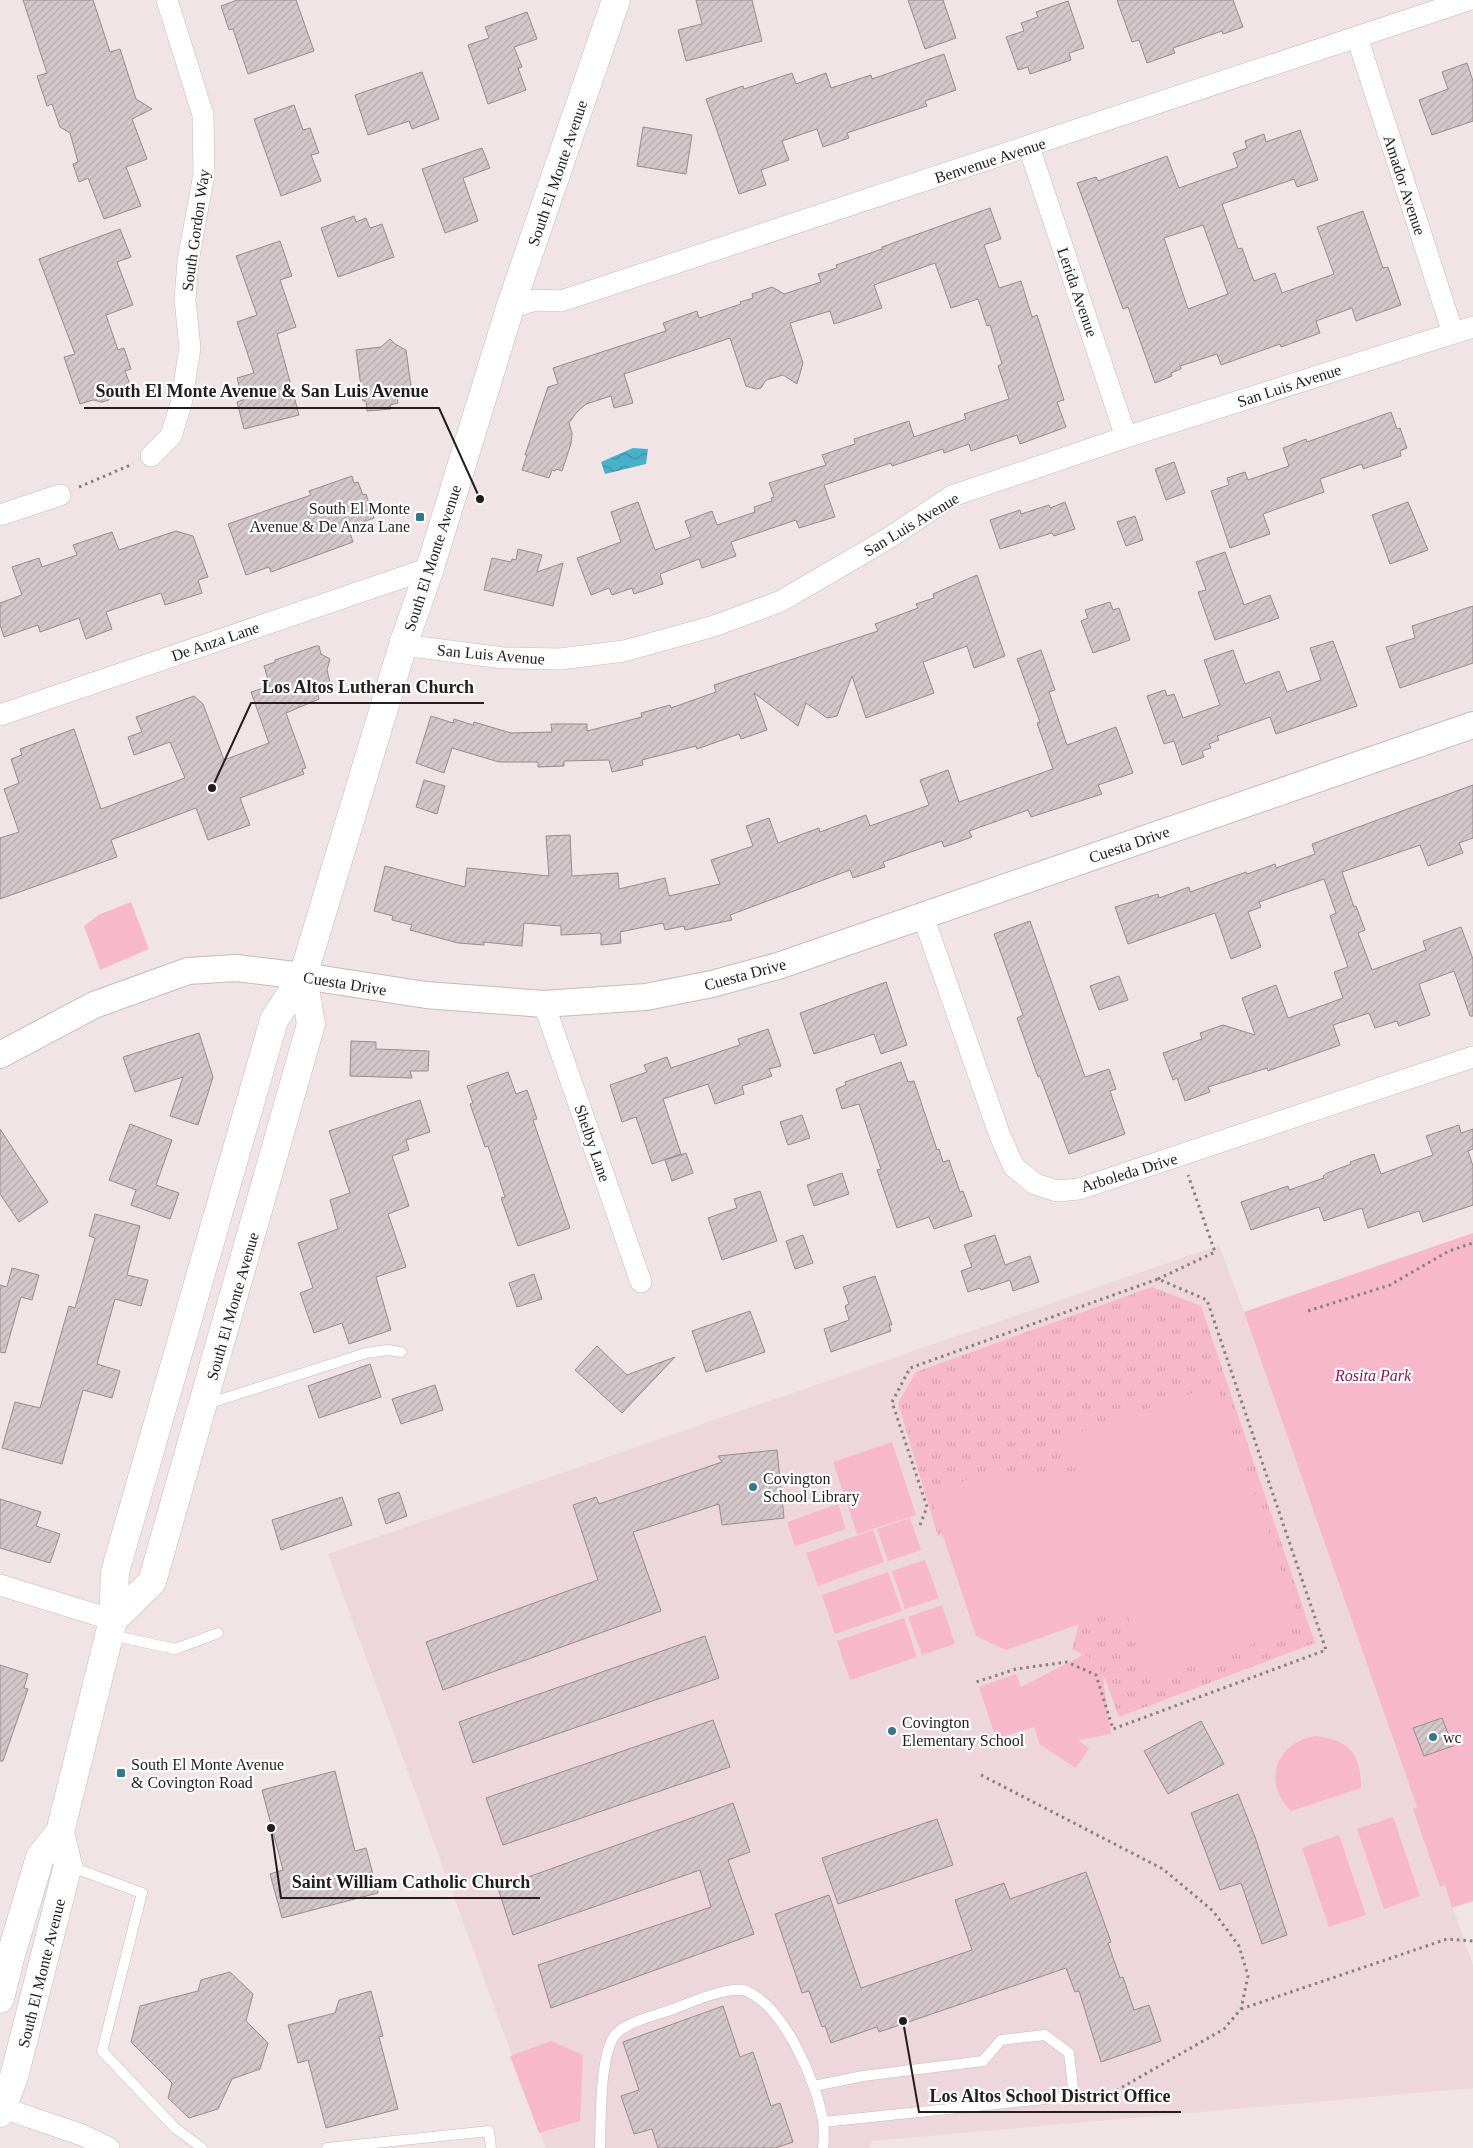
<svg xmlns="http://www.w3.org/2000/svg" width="1473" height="2148" font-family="Georgia,serif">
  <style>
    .built { fill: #edd7dd }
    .grass { fill: url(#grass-tufts) }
    .park { fill: #f8b8cb }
    .water { fill: url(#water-waves) }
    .building { fill: url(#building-hatch); stroke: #978b8e; fill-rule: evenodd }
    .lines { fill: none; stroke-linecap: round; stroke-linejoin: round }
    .service-casing { stroke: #c6b9bd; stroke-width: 11 }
    .minor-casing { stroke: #c6b9bd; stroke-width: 22 }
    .tertiary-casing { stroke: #c6b9bd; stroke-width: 28 }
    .secondary-casing { stroke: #c6b9bd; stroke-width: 29 }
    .path { stroke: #887f81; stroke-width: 3; stroke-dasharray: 2.5 4; stroke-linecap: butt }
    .service { stroke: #fff; stroke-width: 10 }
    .minor { stroke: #fff; stroke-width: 21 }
    .tertiary { stroke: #fff; stroke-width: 26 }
    .secondary { stroke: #fff; stroke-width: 28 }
    .poi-dot { fill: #347788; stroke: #fff; stroke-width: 2 }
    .labels { text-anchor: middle; stroke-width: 4.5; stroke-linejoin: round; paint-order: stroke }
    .street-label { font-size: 16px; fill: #221d1e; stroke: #fff }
    .poi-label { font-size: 16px; fill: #221d1e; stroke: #fff; text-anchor: start }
    .park-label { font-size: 16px; font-style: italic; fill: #8d174d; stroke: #fff }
    .leader { fill: none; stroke: #221d1e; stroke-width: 2 }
    .callout-dot { fill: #221d1e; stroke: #fff; stroke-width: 2 }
    .callout-label { font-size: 18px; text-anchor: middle; font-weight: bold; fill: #221d1e; stroke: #fff; stroke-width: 4.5; stroke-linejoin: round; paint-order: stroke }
  </style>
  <defs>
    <pattern id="grass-tufts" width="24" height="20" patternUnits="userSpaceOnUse" patternTransform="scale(1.25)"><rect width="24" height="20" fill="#f8b8cb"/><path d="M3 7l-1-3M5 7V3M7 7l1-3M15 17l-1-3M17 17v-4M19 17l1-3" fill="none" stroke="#d49eae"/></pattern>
    <pattern id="water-waves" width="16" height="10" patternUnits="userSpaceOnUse" patternTransform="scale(1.25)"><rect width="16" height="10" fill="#48b0c9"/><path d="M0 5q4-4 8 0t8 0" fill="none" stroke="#3c8fa3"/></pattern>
    <pattern id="building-hatch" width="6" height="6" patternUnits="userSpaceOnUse" patternTransform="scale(1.25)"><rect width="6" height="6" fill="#d4c7cb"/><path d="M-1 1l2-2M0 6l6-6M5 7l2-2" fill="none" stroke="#b6aaae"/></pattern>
  </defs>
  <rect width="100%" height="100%" fill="#f1e4e7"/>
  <path class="built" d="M1219,1245L1244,1312L1473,1965V2088L872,2141L869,2148H546L328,1554Z"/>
  <path class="grass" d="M1152,1287L1201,1306L1315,1643L1119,1717C1108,1689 1104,1659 1072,1650L1093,1570L1002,1500L938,1536L898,1403L916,1372Z"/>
  <path class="park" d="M131,902L149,949L100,970L84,926L100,914Z
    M1473,1233V1901L1452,1908L1445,1885L1440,1887L1413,1809L1417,1807L1244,1312Z
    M1216,1385L1301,1627L1150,1680L1125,1608L1006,1650L976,1636L929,1493L991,1472L1061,1475L1085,1494L1065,1437Z
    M892,1442L916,1515L857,1534L833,1462Z
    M838,1504L846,1529L795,1546L787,1522Z
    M910,1518L921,1550L888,1561L877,1529Z
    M873,1530L884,1562L818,1586L806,1553Z
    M925,1560L939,1598L905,1609L892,1571Z
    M888,1572L902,1611L835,1634L822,1595Z
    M942,1605L955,1644L922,1655L908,1617Z
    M904,1618L917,1657L850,1680L837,1641Z
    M1085,1654L1102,1671L1111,1734L1078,1740L1089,1748L1076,1768L1040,1745L1034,1727L996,1739L979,1687L1016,1674L1021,1687Z
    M1315,1736C1349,1740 1361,1753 1361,1788L1291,1811C1262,1783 1275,1743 1315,1736Z
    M1393,1817L1420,1896L1384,1909L1357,1829Z
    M1339,1835L1366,1915L1329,1927L1302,1848Z
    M551,2041L583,2055L580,2121L539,2133L510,2056Z"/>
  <path class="water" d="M633,448L648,449L646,464L605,474L601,462Z"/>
  <path class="building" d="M23,0H93L110,52L120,49L136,99L152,109L132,119L147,159L126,167L141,206L104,219L88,178L79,182L73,164L78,162L70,133L60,127L52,104L47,106L37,76L47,73Z
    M237,0H296L314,51L248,74L233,29L229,30L221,6Z
    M696,0H752L762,41L686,61L678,30L702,24Z
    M908,0H943L956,38L925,49Z
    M1117,0H1233L1243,27L1223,34L1222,31L1173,48L1175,53L1147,63L1139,40L1132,42Z
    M1068,1L1084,48L1069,53L1071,60L1030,74L1028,67L1018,70L1006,37L1024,31L1021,23L1038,17L1036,12Z
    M527,12L537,39L514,47L522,67L518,68L526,90L488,104L468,45L489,38L485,27Z
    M944,54L956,90L925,101L927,106L847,133L849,138L823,147L817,129L782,141L789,160L761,170L766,185L739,194L706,99L743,86L744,89L792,73L796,84L826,73L831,88L871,75L872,79Z
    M1467,63L1473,81V121L1432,135L1419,100L1448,89L1442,72Z
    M422,72L439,119L412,129L409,121L368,135L355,95Z
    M294,105L303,130L310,128L319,153L311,155L321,181L281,196L254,119Z
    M643,127L692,135L686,174L637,166Z
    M1300,130L1318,180L1297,187L1294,179L1222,204L1238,249L1242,248L1254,281L1275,273L1282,293L1334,274L1317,227L1363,211L1383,268L1388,267L1401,305L1356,321L1352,308L1316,321L1320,333L1281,347L1280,344L1221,365L1217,354L1180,366L1181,369L1171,373L1172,376L1155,383L1128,307L1123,309L1077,183L1096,177L1098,181L1167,156L1179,188L1238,167L1233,153L1247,148L1245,141L1264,134L1266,142ZM1203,225L1228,294L1188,309L1164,238Z
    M482,148L490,168L463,178L478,221L445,233L422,169Z
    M990,208L1001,239L984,245L999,288L1021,281L1032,317L1037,315L1064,400L1057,402L1066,427L1020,444L1017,435L971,451L969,444L944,453L943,449L892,466L891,463L824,485L835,517L799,528L796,520L731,542L736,556L702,568L699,559L660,574L663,584L634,594L632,588L612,595L609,588L591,595L577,558L621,542L611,512L638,502L655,550L691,537L685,521L712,511L717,525L755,512L754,507L772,501L771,498L774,497L769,483L826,465L822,455L855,444L854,439L909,421L914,437L966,419L964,414L1009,399L998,366L1002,364L990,325L987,326L978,299L951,308L935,263L874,285L882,308L834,324L830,311L790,323L803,363L797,384L783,375L766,380L761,388L756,389L746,386L730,338L624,374L633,403L614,408L611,396L586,404L577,412L569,423L572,433L571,444L562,471L556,469L555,471L552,470L549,478L522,470L527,455H525L548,387L558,384L553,368L666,331L663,323L697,311L699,318L741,304L740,302L753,298L752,294L772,287L784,294L821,282L818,274L837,268L836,265L882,249V247Z
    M354,216L356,222L366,218L370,228L382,224L394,257L338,277L321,228Z
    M120,229L131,257L117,262L133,305L106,315L118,350L124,348L131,369L125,371L131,387L112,393L109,400L102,402L93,400L80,404L64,357L75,354L39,259Z
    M280,241L292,276L280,280L296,327L277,334L299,415L244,429L237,402L243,400L237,378L254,373L237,322L257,315L236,256Z
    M390,339L395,344L406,350L412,393L397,396L398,403L390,405L391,409L367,411L366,401H363L356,350L381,347Z
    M1391,412L1397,429L1400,428L1407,448L1400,451L1401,456L1363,469L1362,464L1320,479L1324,492L1263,514L1270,534L1230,548L1211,491L1229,485L1227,478L1245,472L1248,480L1289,466L1283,448L1306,439L1307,442Z
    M1174,462L1185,493L1166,500L1155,469Z
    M352,476L354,483L358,482L363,495L366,494L374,518L357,524L359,530L350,533L353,542L271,572L269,567L246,575L228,524L311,495L309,491Z
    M1065,502L1075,529L1054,536L1052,533L1000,549L990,520L1020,510L1021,514L1049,505L1050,508Z
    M1408,502L1428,550L1390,564L1372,515Z
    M1135,516L1143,540L1126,546L1117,522Z
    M176,531L193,536L208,577L198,580L202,593L165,605L161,593L106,612L112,629L86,639L79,618L40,632L38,625L4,637L0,625V603L22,595L12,567L39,558L42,567L77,555L73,545L112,532L119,550Z
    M518,549L542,555L537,572L563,563L553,606L484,590L492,558L511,562L512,559L516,560Z
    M1225,552L1244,605L1270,595L1279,618L1215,640L1198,592L1206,590L1196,562Z
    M977,575L1005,656L974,668L967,646L923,662L934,693L866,718L852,676L837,716L827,718L806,703L798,726L754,693L767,730L741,739L739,734L697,749L696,746L642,760L643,765L612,772L609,760L564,761V766L538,767V762H499L452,748L444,773L416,763L431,716L453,723L454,719L473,725L474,722L511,733L552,732L551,724H587V731L642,717L641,713L670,705L671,708L716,692L714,685L878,631L875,624L918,608L916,604L934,598L933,594Z
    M1110,602L1113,610L1119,608L1130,640L1093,653L1081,621L1088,618L1085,610Z
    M1473,606V663L1400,688L1386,647L1415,638L1412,626Z
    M1333,641L1357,706L1276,734L1270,717L1217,736L1219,740L1209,744L1211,748L1202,751L1204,757L1182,765L1174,741L1164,744L1147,696L1165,690L1167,696L1174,694L1183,718L1220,705L1204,660L1233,650L1245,684L1279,671L1287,692L1321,680L1310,648Z
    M316,646H319L321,654L330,659L327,670L331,687L317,691L319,699L286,713L306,768L302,769L304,774L240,798L250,825L208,840L196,808L111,840L117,857L0,899V838L19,832L4,789L19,783L11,759L22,755L20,749L74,729L101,809L185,778L170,742L134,755L128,737L142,732L136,717L194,696L203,704L224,760L269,743L251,692L270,686L264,666L275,662V660Z
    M1041,650L1055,690L1049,692L1067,745L1116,727L1133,773L1098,785L1102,794L1031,817L1028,810L969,831L972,837L944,847L942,841L883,862L885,867L853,878L850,870L730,915L732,920L685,930L684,926L665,930L663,923L620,932L621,943L601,945V933L561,935V926L524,923L522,946L484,942V945L458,943L410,930L412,925L392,920L393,916L374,911L385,866L465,887L467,868L549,876L546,836L570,835L572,876L618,873L619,889L665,878L669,896L720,884L711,860L753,846L746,826L769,818L778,843L819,828L820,832L866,815L870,826L929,805L920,780L948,770L959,802L1053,769L1037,723L1040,722L1017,659Z
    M424,780L445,786L437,814L416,807Z
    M1473,785V838L1459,843L1463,853L1428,866L1420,845L1342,872L1354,907L1356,906L1365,930L1358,933L1372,970L1426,950L1423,941L1461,927L1473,959V1016H1470L1454,971L1419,984L1430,1015L1399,1026L1397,1021L1375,1028L1369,1013L1333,1025L1340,1045L1268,1071L1267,1068L1208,1087L1210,1092L1185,1101L1177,1078L1173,1080L1163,1053L1202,1039L1200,1033L1223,1025L1255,1035L1242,998L1276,985L1288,1018L1343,998L1334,972L1348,967L1330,916L1336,913L1324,879L1259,902L1261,907L1248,912L1261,947L1231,959L1215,913L1128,944L1115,907L1158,894L1159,898L1189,887L1190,892L1246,872L1247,874L1275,864L1276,868L1315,854L1312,844Z
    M1030,921L1085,1077L1109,1069L1116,1089L1110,1091L1125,1134L1069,1154L1040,1076L1038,1077L1017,1018L1023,1015L994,934Z
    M1119,976L1128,1000L1099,1010L1090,986Z
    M886,982L907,1045L881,1054L874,1034L814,1054L800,1013Z
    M768,1029L781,1066L769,1069L772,1076L742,1086L744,1094L715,1104L708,1084L663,1099L681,1154L652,1164L636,1117L622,1122L610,1085L647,1072L644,1065L667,1057L671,1068L740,1045L738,1039Z
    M199,1033L213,1077L198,1125L170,1116L183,1077L135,1092L123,1057Z
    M351,1041L376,1042V1049L429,1051L428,1071H410L412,1078L350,1076Z
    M901,1062L908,1082L914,1081L937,1150L939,1149L943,1162L949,1160L960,1192L963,1191L972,1216L934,1229L929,1217L897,1228L877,1170L881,1169L859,1104L842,1109L836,1089L846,1085L845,1082Z
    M508,1072L516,1094L527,1090L537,1119L533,1120L570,1228L518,1246L501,1198L505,1197L488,1146L485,1147L470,1104L473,1103L467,1086Z
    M420,1100L430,1132L406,1140L409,1150L392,1156L409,1206L388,1214L406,1267L376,1277L391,1330L349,1344L342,1323L314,1333L300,1293L313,1288L298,1243L338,1229L330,1200L350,1193L329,1131Z
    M802,1115L810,1138L788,1145L780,1122Z
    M130,1124L172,1140L156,1185L179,1193L170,1219L131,1205L136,1190L109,1180Z
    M1459,1125L1461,1133L1473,1129V1149L1468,1151L1473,1166V1205L1423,1222L1419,1211L1368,1228L1362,1208L1324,1221L1319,1207L1251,1230L1241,1202L1288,1186L1289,1190L1324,1178L1323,1176L1327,1173L1351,1164L1350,1162L1374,1154L1381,1174L1433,1155L1426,1136Z
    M0,1129L48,1202L19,1222L0,1194Z
    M686,1153L693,1173L672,1181L665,1160Z
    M842,1173L849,1194L814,1206L807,1185Z
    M760,1191L777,1241L722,1260L708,1218L737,1208L734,1199Z
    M95,1214L140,1226L127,1275L148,1280L141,1306L115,1299L97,1364L120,1371L112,1398L83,1390L62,1464L2,1448L15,1402L40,1408L69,1306L75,1308L95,1238L89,1236Z
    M803,1235L813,1263L795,1269L786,1241Z
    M995,1235L1005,1265L1030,1256L1039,1282L1013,1291L1010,1280L981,1290L980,1288L968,1292L961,1271L972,1267L964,1245Z
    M12,1268L39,1275L32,1300L21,1297L5,1353L0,1352V1285L7,1287Z
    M534,1274L542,1299L517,1307L509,1283Z
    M875,1276L892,1325H889L891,1331L831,1352L824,1329L849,1320L845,1306L849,1304L843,1287Z
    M750,1311L765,1352L706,1372L692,1331Z
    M597,1346L627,1375L675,1357L622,1413L575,1370Z
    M370,1364L381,1397L319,1418L308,1386Z
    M435,1385L443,1410L401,1424L392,1399Z
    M777,1450L784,1518L722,1525L719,1504L633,1532L661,1611L443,1690L426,1642L598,1580L573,1505L596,1497L599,1504L722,1462L718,1456Z
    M399,1492L407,1516L386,1524L378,1499Z
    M342,1497L352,1525L281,1550L272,1520Z
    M0,1499L41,1512L36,1526L60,1534L50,1563L0,1548Z
    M705,1636L719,1678L473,1763L459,1722Z
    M0,1665L28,1674L24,1688L28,1689L3,1761H0Z
    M1442,1718L1453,1746L1424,1756L1413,1728Z
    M713,1720L730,1767L503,1845L486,1798Z
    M1201,1721L1224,1764L1168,1794L1144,1751Z
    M335,1771L355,1851L366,1848L378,1893L282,1918L270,1874L283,1870L262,1790Z
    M1238,1794L1255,1837L1287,1935L1262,1944L1241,1883L1220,1890L1191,1813Z
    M733,1803L750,1852L728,1860L754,1934L551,2008L538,1965L711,1907L700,1870L513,1935L498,1888Z
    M937,1819L953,1865L838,1904L822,1858Z
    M1086,1872L1111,1942L1108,1943L1120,1978L1123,1977L1134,2010L1149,2005L1161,2041L1101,2062L1079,1991L1075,1992L1066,1968L879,2032L877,2027L831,2043L825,2026L822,2027L809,1991L802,1993L775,1914L829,1895L861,1988L972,1950L955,1900L1004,1883L1010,1899Z
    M230,1972L253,1994L246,2021L268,2043L260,2069L232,2079L218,2109L189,2118L168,2098L172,2083L131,2042L140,2006L198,1991L201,1980Z
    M371,1991L383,2036L379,2037L398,2109L326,2128L308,2060L298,2063L288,2025L335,2013L339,2000Z
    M723,2006L740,2057L753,2052L771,2106L780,2103L793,2142L775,2148H658L652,2129L634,2134L621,2096L639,2090L623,2042Z"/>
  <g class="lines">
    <defs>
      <path id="service" d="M207,1404L366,1353L388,1350L401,1352
        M111,1635L175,1649L218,1633
        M69,1866L142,1893L102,2051L175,2128L202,2148
        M814,2086L863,2076L983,2061L1001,2040L1045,2035L1069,2053L1074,2096L823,2122
        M327,2148L489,2131L491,2148
        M600,2148C601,2123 599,2050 617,2033C629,2021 657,2015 673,2009C689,2003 730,1985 746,1991C784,2006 817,2083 823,2121C824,2130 824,2140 823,2148"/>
      <path id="minor" d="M1357,37L1453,333
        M1029,147L1126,437
        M510,308L536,300L561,301L1468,0
        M151,456L171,436L181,404L190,348L185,300L188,261L204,174L203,115L167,0
        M0,515L60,495
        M403,645L503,658L560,659L624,651L714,626L781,601L889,538L952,496L1126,437L1473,327
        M0,715L430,568
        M923,916L1000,1136L1014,1167L1035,1184L1057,1191L1079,1189L1473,1057
        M544,1004L641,1282
        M0,1585L113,1620
        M0,2107L82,2135L109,2148"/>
      <path id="tertiary" d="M0,1055L94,1005L188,971L236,968L303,976L426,995L544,1004L646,997L712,984L778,966L1473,725"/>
      <path id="secondary" d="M113,1620L152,1582L311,1024L303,976
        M0,1999L10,1958L40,1857L60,1832L113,1620L115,1572L274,1020L303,976L403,645L430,568L510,308L616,0
        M0,2113L14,2077L68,1865L60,1832"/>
    </defs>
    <use href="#service" class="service-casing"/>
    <use href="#minor" class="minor-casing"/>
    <use href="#tertiary" class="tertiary-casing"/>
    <use href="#secondary" class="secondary-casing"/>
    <path class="path" d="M79,487L133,464
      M1158,1279L1215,1252L1188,1175
      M1308,1311L1390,1285L1449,1251L1473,1243
      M920,1525L927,1507L892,1402L910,1368L1158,1279L1207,1300L1326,1650L1113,1729L1096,1675L1067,1662L1016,1669L973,1683
      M981,1775L1163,1869L1213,1911L1239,1946L1248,1976L1241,2009L1224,2029L1112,2093L1089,2095
      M1241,2009L1447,1939L1473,1941"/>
    <use href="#service" class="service"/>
    <use href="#minor" class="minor"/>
    <use href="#tertiary" class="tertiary"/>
    <use href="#secondary" class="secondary"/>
  </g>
  <g class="poi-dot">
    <rect x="415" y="512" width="10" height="10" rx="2.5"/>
    <circle cx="753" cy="1487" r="5"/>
    <circle cx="892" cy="1731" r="5"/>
    <circle cx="1433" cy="1737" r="5"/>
    <rect x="116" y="1768" width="10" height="10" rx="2.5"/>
  </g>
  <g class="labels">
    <g class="street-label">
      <text transform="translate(990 160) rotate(-18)" y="6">Benvenue Avenue</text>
      <text transform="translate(557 173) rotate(-71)" y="6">South El Monte Avenue</text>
      <text transform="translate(1405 185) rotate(72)" y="6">Amador Avenue</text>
      <text transform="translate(195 230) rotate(-82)" y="6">South Gordon Way</text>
      <text transform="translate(1078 292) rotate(71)" y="6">Lerida Avenue</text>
      <text transform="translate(1289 385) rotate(-18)" y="6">San Luis Avenue</text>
      <text transform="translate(911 524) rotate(-31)" y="6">San Luis Avenue</text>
      <text transform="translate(432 558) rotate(-72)" y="6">South El Monte Avenue</text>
      <text transform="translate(215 641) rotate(-19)" y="6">De Anza Lane</text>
      <text transform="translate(491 654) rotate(5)" y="6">San Luis Avenue</text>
      <text transform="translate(1129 844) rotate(-19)" y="6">Cuesta Drive</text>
      <text transform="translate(745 974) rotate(-15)" y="6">Cuesta Drive</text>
      <text transform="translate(345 983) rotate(9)" y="6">Cuesta Drive</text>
      <text transform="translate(593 1143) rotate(71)" y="6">Shelby Lane</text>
      <text transform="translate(1129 1172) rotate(-17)" y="6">Arboleda Drive</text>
      <text transform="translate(232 1306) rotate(-74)" y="6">South El Monte Avenue</text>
      <text transform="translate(41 1973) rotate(-76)" y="6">South El Monte Avenue</text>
    </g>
    <g class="poi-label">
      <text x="410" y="514" text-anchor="end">South El Monte<tspan x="410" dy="18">Avenue &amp; De Anza Lane</tspan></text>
      <text x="763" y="1484">Covington<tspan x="763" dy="18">School Library</tspan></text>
      <text x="902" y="1728">Covington<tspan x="902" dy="18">Elementary School</tspan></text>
      <text x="1443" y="1743">wc</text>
      <text x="131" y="1770">South El Monte Avenue<tspan x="131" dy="18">&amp; Covington Road</tspan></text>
    </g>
    <g class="park-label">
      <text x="1373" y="1381">Rosita Park</text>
    </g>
  </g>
  <path class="leader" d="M480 499L439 408H84M212 788L251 703H484M271 1828L281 1898H540M903 2021L919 2112H1181"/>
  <g class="callout-dot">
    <circle cx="480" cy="499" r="5"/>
    <circle cx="212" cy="788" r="5"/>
    <circle cx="271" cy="1828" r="5"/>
    <circle cx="903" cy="2021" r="5"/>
  </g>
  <g class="callout-label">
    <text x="262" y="397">South El Monte Avenue &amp; San Luis Avenue</text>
    <text x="368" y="693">Los Altos Lutheran Church</text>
    <text x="411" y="1888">Saint William Catholic Church</text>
    <text x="1050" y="2102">Los Altos School District Office</text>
  </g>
</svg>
